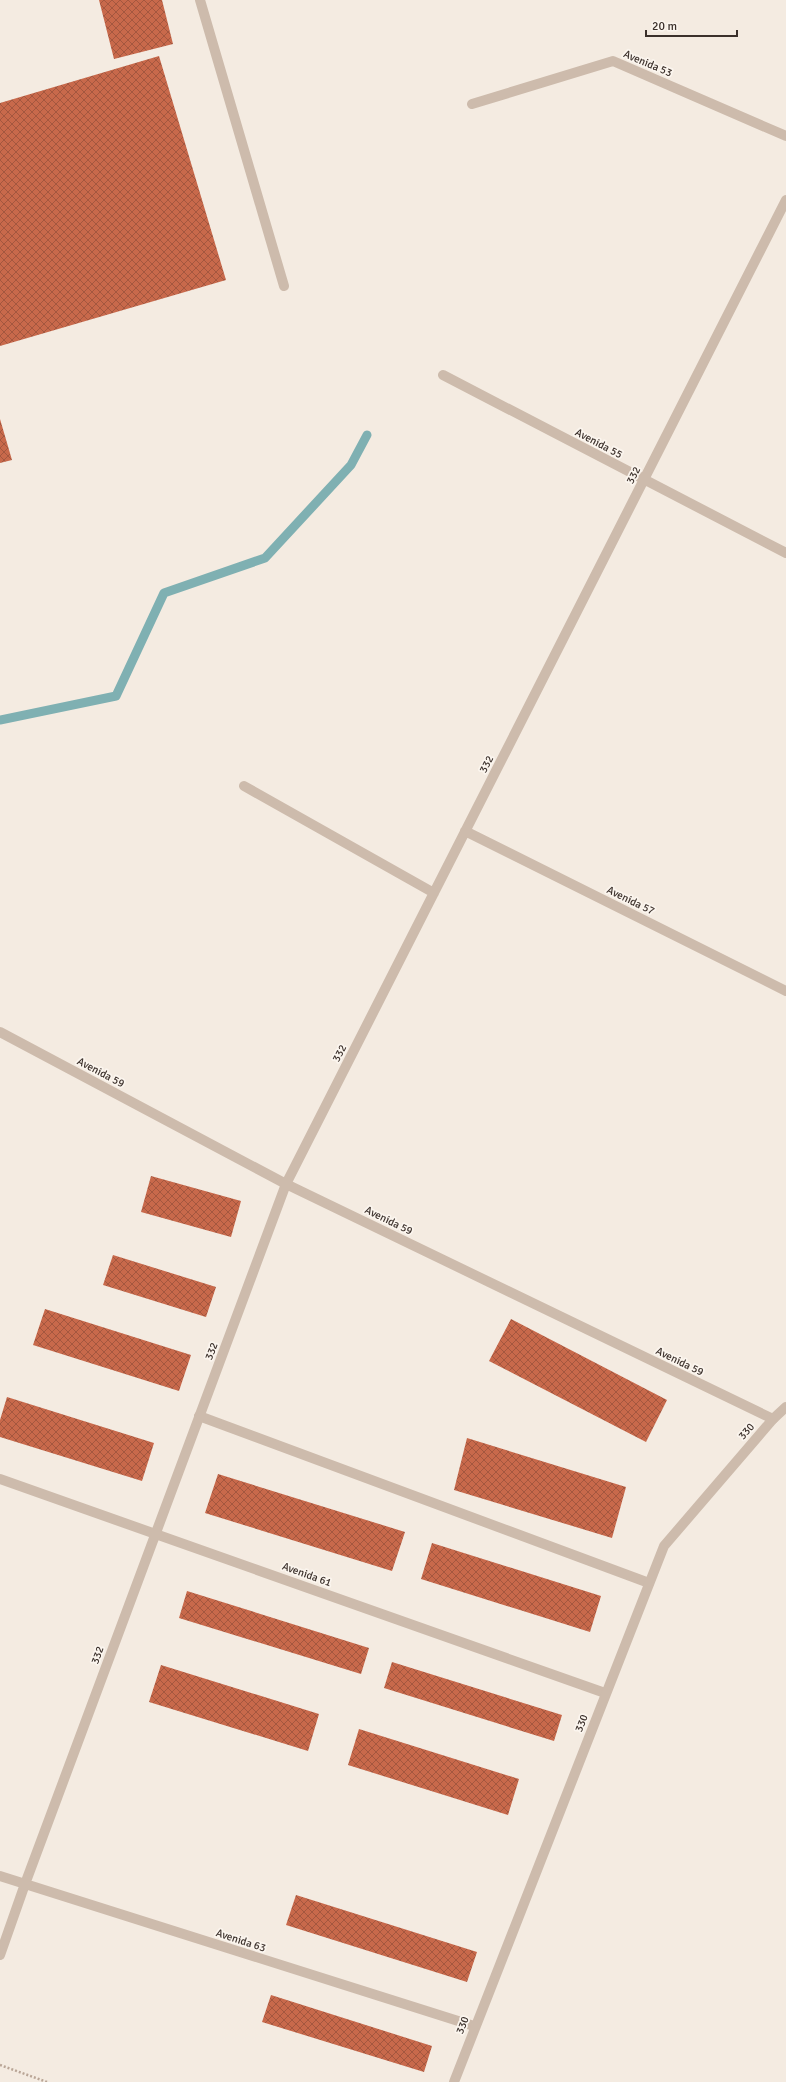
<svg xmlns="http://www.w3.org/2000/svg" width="786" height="2082" font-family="Signika,sans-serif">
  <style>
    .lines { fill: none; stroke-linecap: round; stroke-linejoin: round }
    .stream { stroke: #7fb0b2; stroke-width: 9 }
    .building { fill: url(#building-cross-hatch) }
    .path { stroke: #b9a596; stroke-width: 2.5; stroke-dasharray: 2 2; stroke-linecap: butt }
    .service { stroke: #cdbbac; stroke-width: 10 }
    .minor { stroke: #cdbbac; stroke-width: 10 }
    .tertiary { stroke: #cdbbac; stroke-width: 10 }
    .labels { text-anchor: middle; stroke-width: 3.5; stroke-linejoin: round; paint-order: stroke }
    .street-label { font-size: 11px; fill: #3b302b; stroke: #fbf5ee }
  </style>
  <defs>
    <pattern id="building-cross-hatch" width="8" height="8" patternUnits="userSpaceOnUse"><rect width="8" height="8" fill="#c8694b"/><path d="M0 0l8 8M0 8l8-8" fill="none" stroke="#a4573f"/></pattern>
  </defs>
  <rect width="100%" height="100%" fill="#f4ebe1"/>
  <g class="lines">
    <path class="stream" d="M0,720L116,696L164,593L265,558L351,465L367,435"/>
  </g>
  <path class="building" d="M99,0H162L173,44L114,59Z
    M159,56L226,280L0,346V103Z
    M0,419L12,460L0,463Z
    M151,1176L241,1201L231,1237L141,1212Z
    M113,1255L216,1287L206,1317L103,1285Z
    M45,1309L191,1355L179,1391L33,1345Z
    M511,1319L667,1400L646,1442L489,1361Z
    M7,1397L154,1443L142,1481L0,1437V1420Z
    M467,1438L626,1487L612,1538L454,1490Z
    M218,1474L405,1532L392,1571L205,1513Z
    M432,1543L601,1596L590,1632L421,1579Z
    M187,1591L369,1648L361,1674L179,1618Z
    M392,1662L562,1715L554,1741L384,1688Z
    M161,1665L319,1714L308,1751L149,1702Z
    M359,1729L519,1779L508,1815L348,1765Z
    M296,1895L477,1952L467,1982L286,1925Z
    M271,1995L432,2046L424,2072L262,2022Z"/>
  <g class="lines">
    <path class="path" d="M0,2065L47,2082"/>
    <path class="service" d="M200,0L284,286
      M199,1416L649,1583"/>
    <path class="minor" d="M472,104L613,61L786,136
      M443,375L786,553
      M244,786L434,893
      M465,831L786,991
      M0,1032L286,1184L773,1419
      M0,1479L605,1693
      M0,1876L474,2026
      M0,1955L25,1884L286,1184L786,200"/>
    <path class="tertiary" d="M454,2082L664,1546L773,1419L786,1407"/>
  </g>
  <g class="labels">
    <g class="street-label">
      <text transform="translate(648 63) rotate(23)" y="4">Avenida 53</text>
      <text transform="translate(599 443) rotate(28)" y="4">Avenida 55</text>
      <text transform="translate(633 475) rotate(-63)" y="4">332</text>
      <text transform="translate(486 764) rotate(-63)" y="4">332</text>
      <text transform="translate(631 900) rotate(26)" y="4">Avenida 57</text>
      <text transform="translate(339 1053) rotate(-63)" y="4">332</text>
      <text transform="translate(101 1072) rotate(28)" y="4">Avenida 59</text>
      <text transform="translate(389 1220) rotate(26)" y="4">Avenida 59</text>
      <text transform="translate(211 1351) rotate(-69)" y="4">332</text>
      <text transform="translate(680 1361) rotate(26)" y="4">Avenida 59</text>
      <text transform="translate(746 1431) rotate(-49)" y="4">330</text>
      <text transform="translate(307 1574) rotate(20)" y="4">Avenida 61</text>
      <text transform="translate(97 1655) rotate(-70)" y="4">332</text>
      <text transform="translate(581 1723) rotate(-69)" y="4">330</text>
      <text transform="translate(241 1940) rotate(18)" y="4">Avenida 63</text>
      <text transform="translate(462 2025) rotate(-69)" y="4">330</text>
    </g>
  </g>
  <path d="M646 30v6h91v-6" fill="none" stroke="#3b302b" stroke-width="2"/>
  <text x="652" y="30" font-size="12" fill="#3b302b" stroke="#fbf5ee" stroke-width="3" paint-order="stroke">20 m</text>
</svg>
